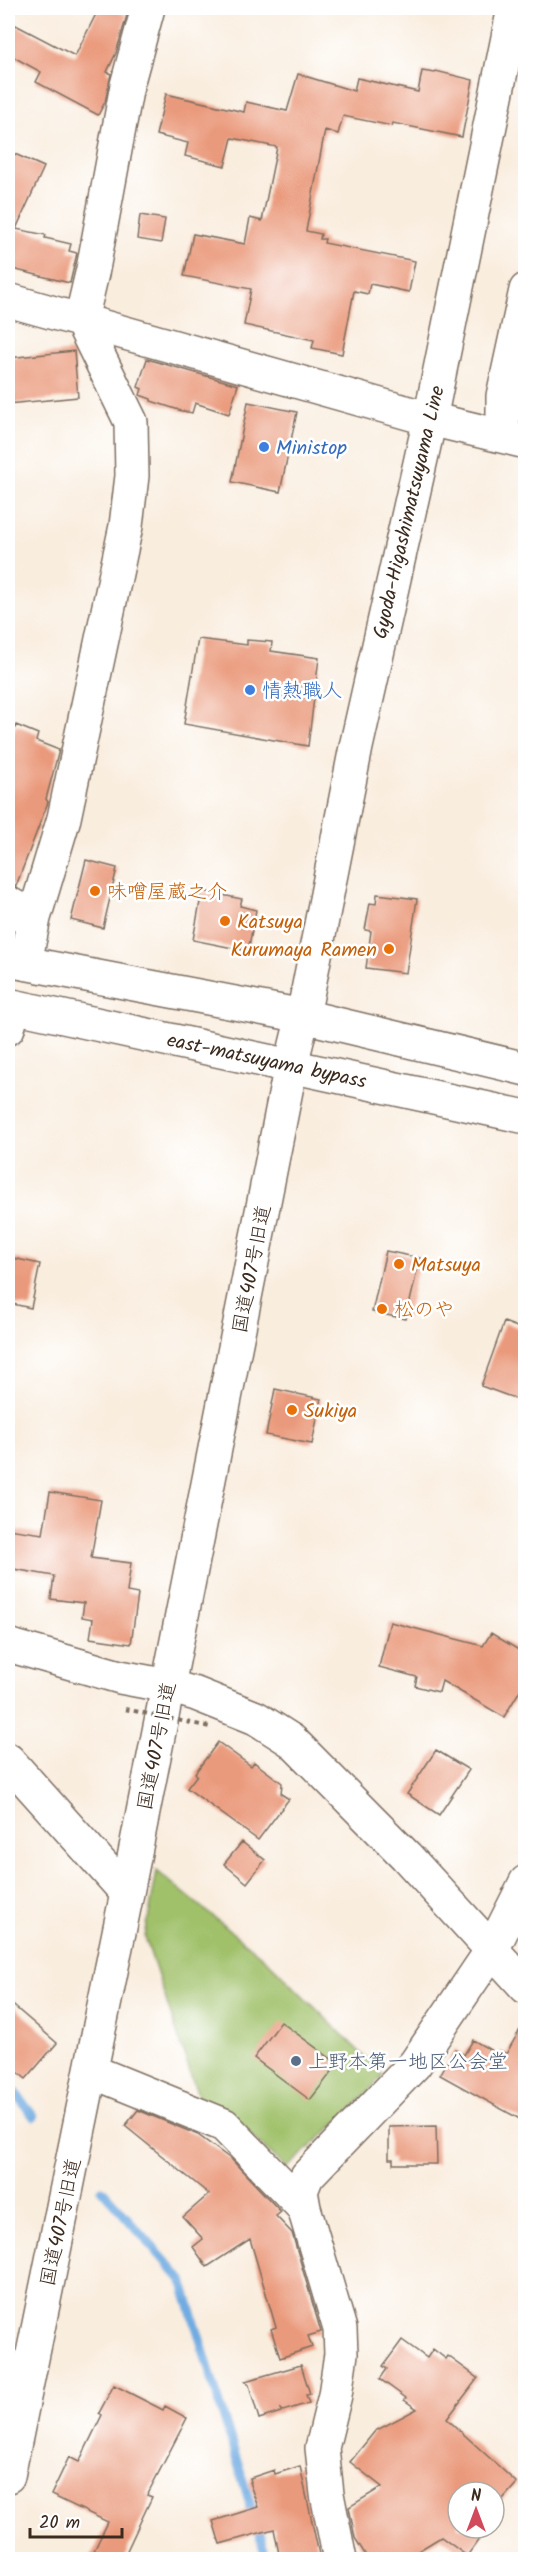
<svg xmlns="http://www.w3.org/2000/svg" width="533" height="2567" font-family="Kalam,'Klee One',sans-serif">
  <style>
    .green { fill: #a0c16a; stroke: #6e7644; stroke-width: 1.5 }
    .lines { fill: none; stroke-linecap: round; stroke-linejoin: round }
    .stream { stroke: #70abe1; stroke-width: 9 }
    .building { fill: #ea9a7c }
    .minor-casing { stroke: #7e6e61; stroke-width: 36 }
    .major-casing { stroke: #7e6e61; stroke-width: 36 }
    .highway-casing { stroke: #7e6e61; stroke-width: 36 }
    .minor { stroke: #fff; stroke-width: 33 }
    .major { stroke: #fff; stroke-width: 33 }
    .highway { stroke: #fff; stroke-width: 33 }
    .path-bridge { stroke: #7e6e61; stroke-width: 4; stroke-dasharray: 4.5 4.5; stroke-linecap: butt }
    .shop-dot { fill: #3f7fe0; stroke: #fff; stroke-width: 2 }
    .food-dot { fill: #e8710a; stroke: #fff; stroke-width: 2 }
    .service-dot { fill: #5c6f8a; stroke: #fff; stroke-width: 2 }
    .labels { text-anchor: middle; stroke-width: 5; stroke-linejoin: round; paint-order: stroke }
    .shop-label { font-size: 20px; fill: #366cbe; stroke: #fff; text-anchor: start }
    .street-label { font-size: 20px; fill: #3b2a1e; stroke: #fff }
    .food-label { font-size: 20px; fill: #c56008; stroke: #fff; text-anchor: start }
    .service-label { font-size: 20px; fill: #4e5e75; stroke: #fff; text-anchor: start }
  </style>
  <rect width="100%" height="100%" fill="#fff"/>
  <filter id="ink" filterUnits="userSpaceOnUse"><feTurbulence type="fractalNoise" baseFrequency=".0167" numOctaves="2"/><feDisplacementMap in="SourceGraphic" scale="12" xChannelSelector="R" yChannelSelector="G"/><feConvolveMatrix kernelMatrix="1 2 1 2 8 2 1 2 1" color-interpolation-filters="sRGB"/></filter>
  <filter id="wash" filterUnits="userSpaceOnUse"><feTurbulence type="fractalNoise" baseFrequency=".008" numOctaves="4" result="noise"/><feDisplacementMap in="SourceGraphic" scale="24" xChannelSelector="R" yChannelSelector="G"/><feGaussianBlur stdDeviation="1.35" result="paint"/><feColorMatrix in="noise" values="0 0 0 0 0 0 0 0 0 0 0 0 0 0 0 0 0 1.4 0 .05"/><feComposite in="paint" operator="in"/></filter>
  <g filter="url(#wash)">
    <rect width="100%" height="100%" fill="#f9edde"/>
    <path class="green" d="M157,1871L271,1964L383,2075L349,2112L287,2168L232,2118L198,2096L145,1937Z"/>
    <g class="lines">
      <path class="stream" d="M8,2083L34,2117
        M102,2190L182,2280L267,2560"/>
    </g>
    <g id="blocks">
      <path class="building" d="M99,8H111L127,15L116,53L107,72L111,74L105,102L98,115L36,82L41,72L8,54V21L75,56Z
        M422,71L435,73L436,71L473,80L462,137L393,123L392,126L343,116L338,134L325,130L306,231L321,234L320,239H325L324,243L415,261L409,292L370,284L368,294L354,291L342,354L312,348L314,340L244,325L251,289L184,276L193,234L245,244L250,218L262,221L277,147L232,138L225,166L185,156L188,143L156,135L166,94L244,112L246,102L287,111L298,74L354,91L357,78L418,92Z
        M8,151L44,167L16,229L46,235L45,238L71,244L69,251L77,253L70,283L8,268Z
        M140,215L165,219L161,243L137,239Z
        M74,351L78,397L8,404V358Z
        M147,359L238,385L229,414L195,403L192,413L182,411L151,401V399L140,395L142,389L138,387Z
        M248,402L297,412L280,492L232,482Z
        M198,639L247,645V640L272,642L271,651L319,658L308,746L184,724Z
        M16,725L38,734L36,741L59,750L46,799L48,802L16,886L8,884V747Z
        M86,860L117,868L103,928L71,920Z
        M202,891L242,899L240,906L256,910L248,951L193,940Z
        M377,894L417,899L406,973L366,968L371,931L365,930L370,903L376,904Z
        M386,1251L420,1258L406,1319L372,1312Z
        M8,1257L40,1264L31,1308L8,1303Z
        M504,1322L525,1330V1402L481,1386Z
        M275,1389L321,1399L312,1444L266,1435Z
        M50,1492L101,1500L91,1558L131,1563L127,1592L138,1594L131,1644L90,1638L93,1619L82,1617L84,1603L51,1599L54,1576L8,1568V1529L43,1534Z
        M390,1622L483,1646L491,1633L525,1654V1682L504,1717L442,1681L439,1692L415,1686L417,1677L379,1667Z
        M218,1742L251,1766L254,1762L282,1783L281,1794L289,1799L258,1840L187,1788L197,1775L195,1773Z
        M436,1750L469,1770L439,1815L407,1794Z
        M242,1842L265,1860L247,1883L224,1864Z
        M8,2001L57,2043L26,2079L8,2064Z
        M525,2021V2122L440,2075L455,2049L464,2055L473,2040L499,2055L501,2051L506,2054Z
        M281,2022L338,2064L310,2100L254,2058Z
        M138,2110L198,2135L232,2160L281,2212L276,2216L292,2233L321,2332L308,2336L312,2347L280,2358L271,2329L276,2327L275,2324L250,2239L207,2267L193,2247L203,2239L183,2217L209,2194L125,2126Z
        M436,2126L437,2164H393V2159H389V2127Z
        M402,2340L427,2358L433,2349L446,2359L448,2356L478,2378L447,2419L517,2483L494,2509V2492H458V2528H487L467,2556L441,2537L405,2559H368L355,2538L349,2507L382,2487L350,2462L375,2431L417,2409L404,2400L406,2398L380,2379L387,2369L383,2366Z
        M301,2365L310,2394L306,2395L309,2403L283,2411L281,2409V2412L259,2419L249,2385L245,2381Z
        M114,2385L163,2410L165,2406L187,2418L147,2495L152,2497L123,2559H90L108,2522L51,2495L69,2457L79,2462L102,2415L99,2413Z
        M300,2466L320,2559H280L274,2529L220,2544L213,2521L258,2507L249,2482H251L250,2478L274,2470L275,2474Z"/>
    </g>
  </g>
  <g filter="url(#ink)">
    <use href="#blocks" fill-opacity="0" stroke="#7e6e61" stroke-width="1.5"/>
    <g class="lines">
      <defs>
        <path id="minor" d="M8,300L430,419L526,442
          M503,436V396L526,290
          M8,903L34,918L64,818L126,526L132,476L131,422L81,320L93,269L127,85L148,8
          M12,913L34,918L25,963
          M8,1028L14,1007
          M8,1645L120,1677L168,1686L196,1694L256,1718L292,1741L406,1856L526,1987
          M8,1760L127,1893
          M91,2071L224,2125L304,2208
          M8,2476L127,1893L291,1065L303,1016
          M340,2560L327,2494L322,2448L335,2395L341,2354L340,2329L304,2208L301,2191L307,2176L415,2064L492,1950L526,1882"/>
        <path id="major" d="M303,1016L356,747L430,419L514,8"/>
        <path id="highway" d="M8,960L303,1016L526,1069
          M8,1005L526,1117"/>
      </defs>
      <use href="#minor" class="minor-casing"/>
      <use href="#major" class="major-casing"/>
      <use href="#highway" class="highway-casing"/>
      <use href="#minor" class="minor"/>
      <use href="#major" class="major"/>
      <use href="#highway" class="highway"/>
      <path class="path-bridge" d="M125,1709L210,1727"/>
    </g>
  </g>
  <g class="shop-dot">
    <circle cx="264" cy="447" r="6"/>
    <circle cx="250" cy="690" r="6"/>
  </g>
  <g class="food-dot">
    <circle cx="95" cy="891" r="6"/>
    <circle cx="225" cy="921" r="6"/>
    <circle cx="389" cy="949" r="6"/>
    <circle cx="399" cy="1264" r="6"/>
    <circle cx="382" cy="1309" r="6"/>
    <circle cx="292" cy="1410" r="6"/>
  </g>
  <circle class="service-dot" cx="296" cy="2061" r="6"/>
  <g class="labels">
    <g class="shop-label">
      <text x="276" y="454">Ministop</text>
      <text x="262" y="697">情熱職人</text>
    </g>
    <g class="street-label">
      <text transform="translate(408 512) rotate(-77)" y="7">Gyoda-Higashimatsuyama Line</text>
      <text transform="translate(267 1060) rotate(12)" y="7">east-matsuyama bypass</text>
      <text transform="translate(251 1269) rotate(-79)" y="7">国道407号旧道</text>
      <text transform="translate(156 1746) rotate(-79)" y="7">国道407号旧道</text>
      <text transform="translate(60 2222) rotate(-78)" y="7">国道407号旧道</text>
    </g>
    <g class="food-label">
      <text x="107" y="898">味噌屋蔵之介</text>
      <text x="237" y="928">Katsuya</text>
      <text x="377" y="956" text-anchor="end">Kurumaya Ramen</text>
      <text x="411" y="1271">Matsuya</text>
      <text x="394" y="1316">松のや</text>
      <text x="304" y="1417">Sukiya</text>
    </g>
    <g class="service-label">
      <text x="308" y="2068">上野本第一地区公会堂</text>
    </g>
  </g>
  <rect width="533" height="2567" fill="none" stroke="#fff" stroke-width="30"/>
  <g transform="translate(476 2510)"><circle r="28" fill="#ffffff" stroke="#b1aaa5" stroke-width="1.5"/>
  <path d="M0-4.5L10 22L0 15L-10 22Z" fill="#d1495b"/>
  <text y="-9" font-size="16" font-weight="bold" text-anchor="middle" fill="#3b2a1e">N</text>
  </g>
  <path d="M30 2528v9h92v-9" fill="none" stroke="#3b2a1e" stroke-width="3"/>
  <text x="39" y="2528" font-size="18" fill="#3b2a1e" stroke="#ffffff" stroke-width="4.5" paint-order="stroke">20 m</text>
</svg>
